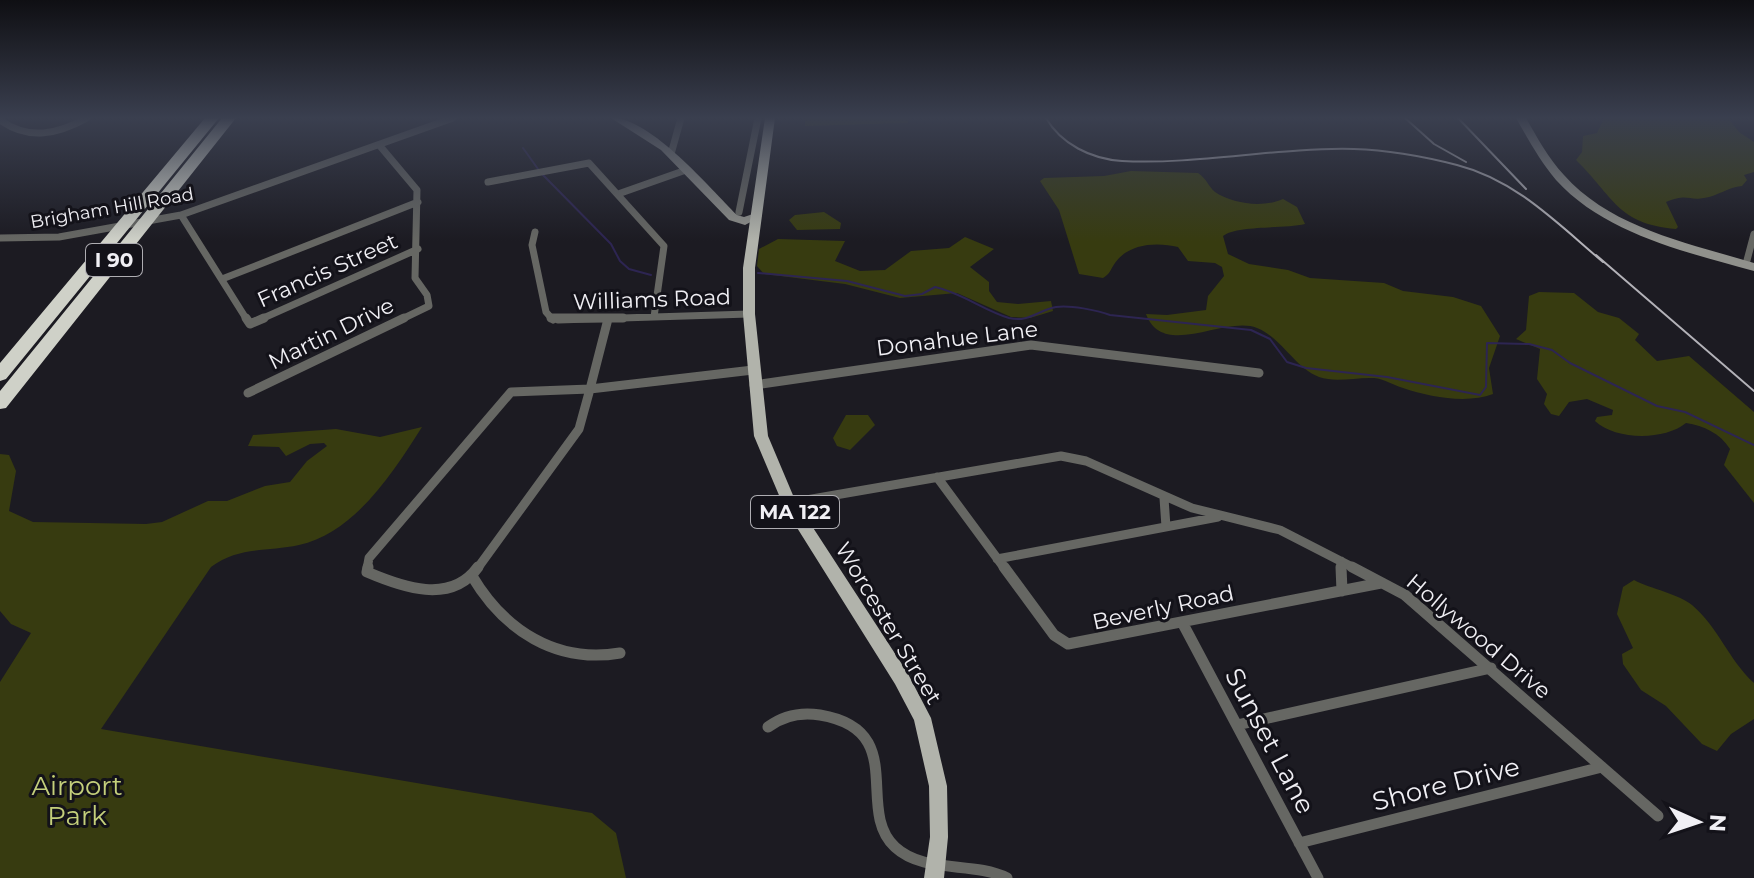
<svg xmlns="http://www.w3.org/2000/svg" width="1754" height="878" font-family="Montserrat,sans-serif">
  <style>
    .green { fill: #373b10 }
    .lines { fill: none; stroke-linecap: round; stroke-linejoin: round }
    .stream { stroke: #2d2552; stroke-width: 2 }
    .street-far2 { stroke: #666763; stroke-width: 7 }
    .street-far1 { stroke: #666763; stroke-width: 9 }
    .street { stroke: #666763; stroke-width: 11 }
    .secondary { fill: #90918c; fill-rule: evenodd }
    .primary { fill: #b1b3ab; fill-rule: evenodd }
    .highway { fill: #cfd1c8; fill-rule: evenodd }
    .rail { stroke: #b3b2b8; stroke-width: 2 }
    .labels { text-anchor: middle; stroke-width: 6; stroke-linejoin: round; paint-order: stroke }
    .far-street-label { font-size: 18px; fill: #f0eff4; stroke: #131219 }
    .shield { fill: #131219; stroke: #aeadb2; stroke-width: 2 }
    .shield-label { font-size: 20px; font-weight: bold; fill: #f0eff4 }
    .street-label { font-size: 22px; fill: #f0eff4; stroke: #131219 }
    .near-street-label { font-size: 26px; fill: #f0eff4; stroke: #131219 }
    .near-park-label { font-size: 26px; fill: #c4cf7b; stroke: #131219 }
  </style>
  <rect width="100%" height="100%" fill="#1c1b22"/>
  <path class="green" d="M805,118H908V123L805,126Z
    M1604,118H1728L1739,132L1754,142V172L1744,175L1747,180L1742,186C1728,187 1718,196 1704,198C1688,201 1688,193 1666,202L1678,227L1676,229C1617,224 1614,197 1576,160L1582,152L1583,136L1597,133Z
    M1131,171L1198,173C1207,179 1208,186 1215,192C1233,204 1263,208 1283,199L1297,207L1305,224C1284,229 1237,225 1223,236L1228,254L1249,264L1288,270L1310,278L1384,283L1403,291L1453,297L1481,306L1500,336L1489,368L1493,394C1467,404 1430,397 1403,388C1393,385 1384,379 1374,378C1356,377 1336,383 1319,377C1294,367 1282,338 1257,328C1225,315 1163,360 1146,314L1167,315L1206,310L1208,296L1224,276L1222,267L1215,263L1188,261L1178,247C1157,242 1129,243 1115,263C1110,270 1111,273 1103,278L1079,274L1059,210L1040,181L1044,178L1104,176Z
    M824,212L841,223L840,229L797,230L789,220L795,215Z
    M965,237L994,249L970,267L989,282V291L997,302L1018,304L1051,301L1053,311L1030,318L1011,317L957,293L900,298L845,284L764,274L757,266L759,249L778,239L845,241L835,261L860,271L885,270L911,251L949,248Z
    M1539,292L1574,293L1598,312L1619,318L1639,334L1635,340L1657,361L1689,356L1754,412V503L1724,465L1730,449C1720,433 1704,426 1686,423C1664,441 1615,440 1595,421L1597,417L1612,415L1613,410L1587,399L1569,402L1559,416L1551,414L1544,404L1547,394L1537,379L1540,349L1516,339L1526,330L1529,296Z
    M846,415H868L875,425L850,450L837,446L833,438Z
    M422,427C394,471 355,533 299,545C267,552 239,546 211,567L101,729L592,813L616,833L626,878H0V682L31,633L11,624L0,611V454L9,455L16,471L9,511L33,522L146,524L162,522L208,501H227L265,486L290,482L307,461L327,446L324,443L310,444L286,456L279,447L248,446L253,435L336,429L380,437Z
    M1634,580C1651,589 1679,594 1692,605C1719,628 1728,659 1754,683V719L1731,734L1717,751L1702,744L1666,706L1641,690L1623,664L1622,654L1633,648L1617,614L1623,587Z"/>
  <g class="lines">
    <path class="stream" d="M523,148L538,169
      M542,174L611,244L620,261L629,269L651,275
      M758,273L847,281L905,296L922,294L935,287C962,293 983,310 1009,318C1028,323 1039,310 1056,307C1070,305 1097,310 1110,315L1251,330L1270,339L1287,362L1306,368L1387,377L1480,395L1486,387L1487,343L1529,344L1552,350L1570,363L1657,406L1685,412L1754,445"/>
    <path class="street-far2" d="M0,120C29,141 58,134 87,118
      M380,146L417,190L415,278L427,295L429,306L400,320
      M671,154L681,118
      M488,182L589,163L664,246L654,317
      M618,194L686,170
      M739,212L758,118
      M181,215L247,320
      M535,232L532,245L546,312L553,320
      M0,238L59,237L181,215L453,118
      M1746,264L1754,234
      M222,279L418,202
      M259,320L418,249
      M558,320L749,314"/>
    <path class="street-far1" d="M246,318L250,324L264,318
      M551,318H623
      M754,385L1031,345L1259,373
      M590,389L608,319
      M590,389L753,370
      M248,393L404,318
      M937,477L1005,569
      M1164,498L1166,527
      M789,503L1061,456L1086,461L1192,508L1280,530L1356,569
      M997,559L1218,517
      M1341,561V569
      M367,569L369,558L511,392L590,389
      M477,569L579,429L590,389"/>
    <path class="street" d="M368,567L367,572C402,587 451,605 478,567
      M1004,567L1054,635L1068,644L1381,583
      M1341,567L1342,591
      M1352,567L1405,595L1658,816
      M472,576C504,630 556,664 620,653
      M1183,624L1318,878
      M1237,725L1491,668
      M768,727C784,715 801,712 820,715C910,730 854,809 895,847C924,874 973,861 1007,878
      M1299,843L1602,767"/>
    <path class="secondary" d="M611,118C649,116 710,188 737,215L744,217L756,213L762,216L745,225L729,220L661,150Z
      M1516,118H1526C1537,137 1548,158 1564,175C1611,228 1688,243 1754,263V271C1686,252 1605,234 1556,180C1540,161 1528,139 1516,118Z"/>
    <path class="primary" d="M765,118H775L755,268V314L768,436L795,500L907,672L931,718L947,786L948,837L944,878H924L930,837L929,786L914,720L895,684L784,507L754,436L743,314V268Z"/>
    <path class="highway" d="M205,118H219L6,379L0,381V363Z
      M222,118H236L6,408L0,409V391Z"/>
    <path class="rail" d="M1046,118C1061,144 1091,159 1122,161C1197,165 1278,147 1354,149C1386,150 1426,157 1457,165C1516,180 1558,224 1603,262
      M1405,118L1434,144L1466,162
      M1458,118L1526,189
      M1596,255L1754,391"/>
  </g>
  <linearGradient id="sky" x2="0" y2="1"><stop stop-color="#0f0f13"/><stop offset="0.49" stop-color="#3a3f4f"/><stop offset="1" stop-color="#3a3f4f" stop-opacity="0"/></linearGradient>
  <rect width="1754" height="241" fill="url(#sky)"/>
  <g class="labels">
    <g class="far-street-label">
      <text transform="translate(112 208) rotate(-10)" y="6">Brigham Hill Road</text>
    </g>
    <g class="shield">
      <rect x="86" y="244" width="56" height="32" rx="6"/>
      <rect x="751" y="496" width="88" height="32" rx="6"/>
    </g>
    <g class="shield-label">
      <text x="114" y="267">I 90</text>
      <text x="795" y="519">MA 122</text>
    </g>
    <g class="street-label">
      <text transform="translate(327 270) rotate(-24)" y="8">Francis Street</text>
      <text transform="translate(652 299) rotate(-2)" y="8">Williams Road</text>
      <text transform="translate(331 333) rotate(-26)" y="8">Martin Drive</text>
      <text transform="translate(957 338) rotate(-7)" y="8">Donahue Lane</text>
      <text transform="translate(1163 607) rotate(-12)" y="8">Beverly Road</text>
      <text transform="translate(889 623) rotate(59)" y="8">Worcester Street</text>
      <text transform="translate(1479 636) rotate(40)" y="8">Hollywood Drive</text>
    </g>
    <g class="near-street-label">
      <text transform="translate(1270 741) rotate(62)" y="9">Sunset Lane</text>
      <text transform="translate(1446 784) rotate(-14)" y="9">Shore Drive</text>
    </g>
    <g class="near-park-label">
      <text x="77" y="795">Airport<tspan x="77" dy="30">Park</tspan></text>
    </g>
  </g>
  <g transform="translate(1698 822) rotate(93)" stroke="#131219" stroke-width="6" paint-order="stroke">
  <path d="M0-6L14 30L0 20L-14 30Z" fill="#f0eff4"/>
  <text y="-12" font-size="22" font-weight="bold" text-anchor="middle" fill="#f0eff4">N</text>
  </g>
</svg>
